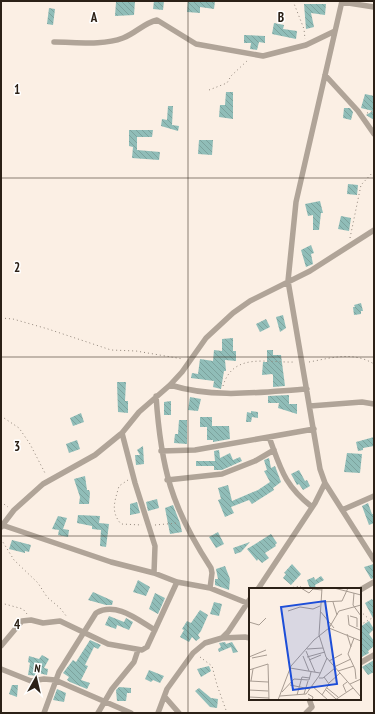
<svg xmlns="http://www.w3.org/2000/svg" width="375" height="714" font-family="'PT Sans Narrow',sans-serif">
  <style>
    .building { fill: url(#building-back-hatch) }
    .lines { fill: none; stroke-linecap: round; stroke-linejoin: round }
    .path { stroke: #91867b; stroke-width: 1; stroke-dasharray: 1 3; stroke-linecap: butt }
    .minor { stroke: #b0a498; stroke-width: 5.5 }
    .grid { fill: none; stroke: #2b2016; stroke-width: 1; stroke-opacity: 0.55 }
    .inset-road { fill: none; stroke: #a89c92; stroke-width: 1 }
    .view { fill: #1d4ed8; fill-opacity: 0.15; stroke: #1d4ed8; stroke-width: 2 }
    .inset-edge { fill: none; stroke: #2b2016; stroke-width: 2 }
    .grid-label { font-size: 13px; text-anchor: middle; font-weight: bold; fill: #2b2016; stroke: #fff; stroke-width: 3; stroke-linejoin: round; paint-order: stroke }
  </style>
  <defs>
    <pattern id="building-back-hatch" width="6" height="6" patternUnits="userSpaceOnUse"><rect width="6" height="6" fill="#90bdb8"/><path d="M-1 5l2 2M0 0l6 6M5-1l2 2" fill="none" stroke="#7ca29d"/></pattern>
  </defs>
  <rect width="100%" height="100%" fill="#fbefe4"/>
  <path class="building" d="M135,1L134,15L115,16L116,2Z
    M154,1H164L163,10L153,9Z
    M188,1H215L214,9L200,7V13L187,12Z
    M304,4H326L325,15L311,13L314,27L306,29Z
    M49,8L55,9L53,25L47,24Z
    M274,23L284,25L283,29L297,31L296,39L272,34Z
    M244,35L265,36V43L259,42L257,50L250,49L251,43H244Z
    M226,92H233V119L219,117L220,105H225Z
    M365,94L374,96V120L366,115L373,111L361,108Z
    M168,106H173L172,125L179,126L178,131L161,126L162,119L167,120Z
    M344,108H350L353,112L351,120L343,118Z
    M129,130H153L152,137H137V150L160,152L159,160L132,158L133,147L129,146Z
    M199,140H213L212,155L198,154Z
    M348,184L358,185L357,195L347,194Z
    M320,201L323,213H321L319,230H313V215L308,216L305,204Z
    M341,216L351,218L349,231L338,229Z
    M311,245L314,253L311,254L313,264L306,267L301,250Z
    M361,303L363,311H361V314L354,315L353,307H355L354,305Z
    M283,315L286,328L280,332L276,317Z
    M266,319L270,327L260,332L256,324Z
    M233,338V351H236V361L225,360L226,371H224L221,389L213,387L214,381L191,378L192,373L198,374L200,359L213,361L214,350L222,351V339Z
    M267,350H273V355H281L285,386L273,387V375L272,374L262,375L263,362H267Z
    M117,382H126L125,401H128V413L118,412Z
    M289,395V404H297V414L278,408L279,403H268V396Z
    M190,397L201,399L198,411L188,410Z
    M171,401V415H164V402Z
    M251,411L258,412V418L252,417L251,422H246L247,412L251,413Z
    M81,413L84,422L73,426L70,418Z
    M200,417H212V426H229L230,439L213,442V440H207V427H200Z
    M179,420H187V444L174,443L175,434H178Z
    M374,437V446L363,448V450L358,451L356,442Z
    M77,440L80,449L69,453L66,444Z
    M143,446L144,464L136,465L135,455H140L137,450Z
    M219,450L220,458L230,453L233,460L240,457L242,461L222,470H214V466H196V461H215L214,451Z
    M347,453L362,454L360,473L344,472Z
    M269,458L271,468L275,466L281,482L273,488L274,490L252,504L249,500L231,507L234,513L225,517L218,500L221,499L218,488L228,485L232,501L258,490L270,482L264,471L267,470L264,460Z
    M299,470L305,481L307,480L310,486L303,490L299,484L297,485L291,474Z
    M85,476L87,490H89L90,493L89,504H79L80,497L74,479Z
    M157,499L159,508L148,511L146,502Z
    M137,502L140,513L130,515V504Z
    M368,503L372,514H374V523L369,525L362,506Z
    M173,505L180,523L182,532L170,534L165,508Z
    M78,515L100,516L99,523L109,524L106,547L100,546L101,530L92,529V526L77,523Z
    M58,516L67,518L63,529L69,530L68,537L58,535L59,530L52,529Z
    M218,532L224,544L216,548L209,537Z
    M271,534L277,543L275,545L276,546L265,553L269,558L262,563L258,559L257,561L247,549Z
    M12,540L31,545L29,552L25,551V553L9,549Z
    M250,542L241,552L235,554L233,548Z
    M292,564L301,574L291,585L283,578L286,574L284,573Z
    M374,564V578L371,579L364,567Z
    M225,566L230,579L229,590L215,585V579H218L216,569Z
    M321,576L324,580L315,585L316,589H310L307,580L314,577L315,580Z
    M138,580L150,587L146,596L133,592Z
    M93,592L113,601L112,605H106L88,600Z
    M155,593L165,598L158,614L149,609Z
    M372,599L374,602V620L365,603Z
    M214,602L222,604L219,616L210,614Z
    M200,610L208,615L201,631L198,635L200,638L196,641L192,637L189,642L180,637L184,630L182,629L187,621L191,623Z
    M109,616L124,622L126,618L133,622L129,630L117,625L116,629L105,625Z
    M369,621L374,629L369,634L374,641V646L368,651L369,653L360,658V627Z
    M90,640L101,645L98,649L94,647L85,665L88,666L81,680L90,683L87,689L70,682L67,680L69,677L63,673L73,660L76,662Z
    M225,642L226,644L232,642L238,652L233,653L231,647L219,652L218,649L221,647L219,643Z
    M42,655L49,659L44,668L48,669L47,675L38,673V676L28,675L30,663L28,662L29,656L39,659Z
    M374,660V672L368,675L362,667Z
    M209,666L211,671L201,677L197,669Z
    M149,670L164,676L160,683L153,680L151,682L145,679Z
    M12,685H18L17,697L9,694Z
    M119,687L131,688V693H127L126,701H117L116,690Z
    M199,688L211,698L218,699L217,708L210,707L195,691Z
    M57,689L66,693L64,702L53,700Z"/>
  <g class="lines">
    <path class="path" d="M293,1L304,29L305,39
      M209,90L227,83L231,76L248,60
      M367,113L374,111
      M350,238L361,185L374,171
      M1,318L13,319L48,329L111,350L136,351L183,359
      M309,362C331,358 353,351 374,364
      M223,386C233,352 267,363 295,362
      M1,416L19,428L30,444L46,475
      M128,480L119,486C115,501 110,511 121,524L142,525
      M1,502L8,507
      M155,525L178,523
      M1,539L14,560L38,583L47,597L60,608L67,617
      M285,589L300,586L303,589
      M1,603L23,609L27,614
      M360,611L369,619
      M360,625L374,617
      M200,657L212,666L217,685L227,713"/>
    <path class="minor" d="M342,1L296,202L288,281L320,469L325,483L374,560
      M342,2L374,7
      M54,42C76,42 102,46 123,38C136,33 144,23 157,20L196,44L263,56L306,45L335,31
      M325,75L358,111L374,134
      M170,385C216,399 260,392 307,389
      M156,396C161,468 171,507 211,568L212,573L210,588
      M310,406L362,402L374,404
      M122,433L135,483L155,546L154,573
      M269,437C281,469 284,485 312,507
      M161,451L195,450L314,429
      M167,480L222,474L255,461L274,450
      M342,510L374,496
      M2,525L111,562L154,573L177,582L210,588L247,603
      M1,527L14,510L43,484L95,455L122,433L139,412L170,385L182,372L206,338L233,313L250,301L310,271L374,230
      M258,589L315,503L325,483
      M360,590L374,582
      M222,638L245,637L250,638
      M1,646L22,621L31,620L43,623L60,621L108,644L142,650L147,647L177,582
      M360,663L374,655
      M1,669L31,681L44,679L55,680L131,713
      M165,697L179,713
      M44,713L59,672L96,613C116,601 138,620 155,630
      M98,713L112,689L134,662L138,650
      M158,713L167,689L193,653L205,643L222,638L228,632L250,599
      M306,713L312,707L309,699"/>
  </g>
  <path class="grid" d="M188,1V713M1,178H374M1,357H374M1,536H374"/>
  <g transform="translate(249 588)">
    <rect width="112" height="112" fill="#fbefe4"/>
    <path class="inset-road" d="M52,0L60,5L64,1L73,2M73,0L70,47L77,69L112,109M85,0L112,7M105,5L104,17L112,28M72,14L93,13L99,0M84,14L88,27M39,23L51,19L64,21L71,18M71,23L85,40M99,27L100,37L111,42M101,28L108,30V39M0,34L10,37L17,30M80,40L90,23L112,17M98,46L102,59M105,50L99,66L106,81L107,91M58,61L74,60M57,63L66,84M54,68L60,83M0,69L17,62M58,69L76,64M3,70L18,67M60,72L72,67M80,73L93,66M19,76L20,112M85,79L102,71M41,80L71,85M0,82L19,76M89,83L105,78M70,90H74L86,80M0,93L19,94M2,93L4,81M80,95L91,85M101,96L112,91M41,97L61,101M63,98L79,112M78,100L89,109M0,102L19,103M77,102L87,111M33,104L45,91L60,92L62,84M97,104L94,97L98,94M55,106L59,93M59,106L64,109L63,112L59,110M48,107L53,89L61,90M73,107L80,96L75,89M31,108L57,106L70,88L78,70M0,109L20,110M29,112L42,78L65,52L80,40L112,53M86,112L104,100"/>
    <path class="view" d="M76,13L88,96L44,102L32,19Z"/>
    <rect width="112" height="112" class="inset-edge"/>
  </g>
  <g class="grid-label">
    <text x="94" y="22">A</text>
    <text x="281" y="22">B</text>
    <text x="17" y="94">1</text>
    <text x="17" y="272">2</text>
    <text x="17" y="451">3</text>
    <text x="17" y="629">4</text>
  </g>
  <rect width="375" height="714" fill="none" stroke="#2b2016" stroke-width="4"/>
  <g transform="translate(36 678) rotate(8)" stroke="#ffffff" stroke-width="3" paint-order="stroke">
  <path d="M0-3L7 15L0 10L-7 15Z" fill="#2b2016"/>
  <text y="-6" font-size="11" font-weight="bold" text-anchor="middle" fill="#2b2016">N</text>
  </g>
</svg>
